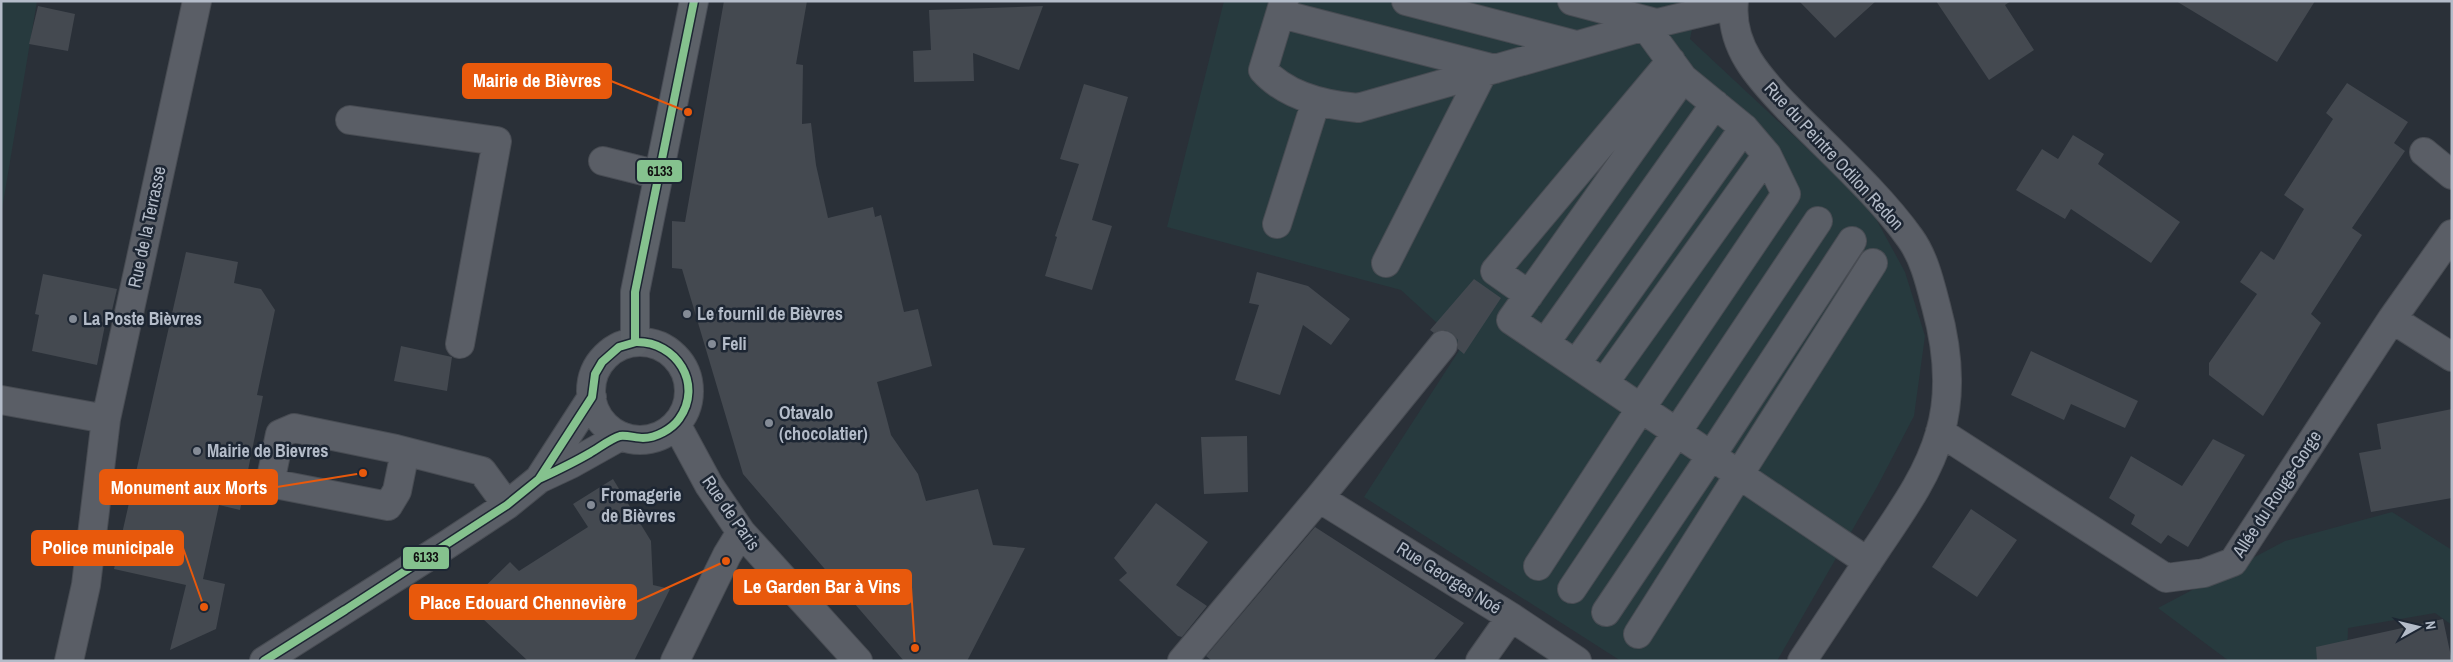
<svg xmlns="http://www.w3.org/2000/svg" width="2453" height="662" font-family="'Archivo Narrow',sans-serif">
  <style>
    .green { fill: #273a3e }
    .building { fill: #444950 }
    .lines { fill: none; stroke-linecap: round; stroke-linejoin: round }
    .minor-casing { stroke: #484c53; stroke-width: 30 }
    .major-casing { stroke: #484c55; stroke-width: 30 }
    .minor { stroke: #5a5e66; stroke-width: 28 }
    .major { stroke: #5c6168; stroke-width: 28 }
    .bus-1-casing { stroke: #1d2633; stroke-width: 11 }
    .bus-1 { stroke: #85c28e; stroke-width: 8 }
    .poi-dot { fill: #848b96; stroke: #1d2633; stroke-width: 2 }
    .labels { text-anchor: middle; stroke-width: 5; stroke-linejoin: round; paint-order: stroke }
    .street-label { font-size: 18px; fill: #b4bcc9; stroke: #1d2633 }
    .poi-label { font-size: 18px; font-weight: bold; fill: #b4bcc9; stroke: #1d2633; text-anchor: start }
    .leader { fill: none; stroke: #e8590c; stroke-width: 2 }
    .callout-dot { fill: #e8590c; stroke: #1d2633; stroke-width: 2 }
    .callout { fill: #e8590c; stroke: #e8590c; stroke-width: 2 }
    .callout-label { font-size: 19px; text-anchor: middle; font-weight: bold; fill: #fff }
    .line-badge { stroke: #1d2633; stroke-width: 2 }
    .pale-badge-label { font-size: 14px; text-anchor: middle; font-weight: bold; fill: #111 }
  </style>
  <rect width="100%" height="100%" fill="#2a3038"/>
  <path class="green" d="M1,1H37L1,215Z
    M1224,1H1705L1695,14L1690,39L1869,206L1905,272L1925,336L1914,416L1877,487L1777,661H1621L1364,497L1462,346L1401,290L1167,227Z
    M2392,512L2452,550V625L2435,613L2348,628L2347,661H2229L2158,608L2285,541Z"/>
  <path class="building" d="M724,1H807L796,64L803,65L802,124L811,123L816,165L828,218L873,207L875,217L881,215L904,312L918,309L932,366L877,382L891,435L918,474L926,501L978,489L993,545L1025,548L967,661H904L743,474L682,269L672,268V221L685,222Z
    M1799,1H1876L1835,38Z
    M1936,1H2011L2005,5L2034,50L1989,80Z
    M2176,1H2315L2277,62Z
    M38,6L75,14L68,51L29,44Z
    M1043,6L1019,70L973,53L974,81L914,82L913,51L931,50L929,10Z
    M2347,83L2408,122L2394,143L2405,151L2352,228L2362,235L2311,314L2321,323L2263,416L2209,375V363L2257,294L2240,282L2261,251L2274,260L2304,209L2284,195L2333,119L2326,113Z
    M1084,84L1128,97L1092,220L1112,226L1092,290L1045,276L1057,237L1055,236L1079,164L1060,159Z
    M2073,135L2104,154L2098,164L2180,222L2151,263L2071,209L2065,219L2016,190L2042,149L2058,159Z
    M186,252L238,262L234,283L261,289L275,310L257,395L263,396L240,510L219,505L203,579L225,584L216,629L170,650L186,585L114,569Z
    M1257,272L1308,286L1350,319L1331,345L1303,325L1280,395L1235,380L1259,305L1249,303Z
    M43,274L117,289L110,319L106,320L97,365L32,351L39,315L35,314Z
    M1474,279L1501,298L1464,354L1458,349V340L1452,333L1445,330L1434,333L1430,330Z
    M401,346L452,357L447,391L394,381Z
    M2031,351L2138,401L2125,428L2071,404L2064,420L2011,395Z
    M2452,409V498L2371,512L2359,453L2381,449L2377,424Z
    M1247,436L1248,492L1204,494L1201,437Z
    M2213,439L2245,455L2188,547L2168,535L2161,544L2131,524L2135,515L2109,498L2131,456L2182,486Z
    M613,479L651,541L653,585L670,589L634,661H528L467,604L510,562L519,571L588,527L573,504Z
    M1156,503L1208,542L1176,585L1207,606L1182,637L1178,636L1119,580L1127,573L1114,558Z
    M1971,509L2017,540L1977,597L1932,567Z
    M1315,527L1464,623L1433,661H1212L1206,656Z
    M2443,619L2452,661H2317L2316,647Z"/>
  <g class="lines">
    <defs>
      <path id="minor" d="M1284,1L1263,70C1286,96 1324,105 1358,108L1645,26L1733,5
        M1406,1L1576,45
        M1572,1L1656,23
        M1734,1C1729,46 1759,78 1788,108C1827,148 1878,193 1910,238C1924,257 1930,283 1936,306C1947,346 1952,392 1940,433C1928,475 1902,511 1877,548C1852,586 1827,623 1802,661
        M1281,14L1495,69
        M1683,78L1511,320L1868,562
        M350,120L497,141L460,344
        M2424,152L2452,175
        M603,161L659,175
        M1277,224L1316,101
        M1386,263L1483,72
        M1529,295L1495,271L1671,61
        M2392,319L2452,357
        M591 391a49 49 0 1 1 98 0a49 49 0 1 1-98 0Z
        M1545,343L1715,104
        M1576,364L1744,128
        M1604,383L1767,155
        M1,400L106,419
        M676,424L709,485L741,532L858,661
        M1940,432L2166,578L2204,573L2233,562L2392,319L2452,234
        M405,452L397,491L388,506L270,483L280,434L294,428L396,449L482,471L507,505
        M539,479L592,397
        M1319,498L1511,617L1577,661
        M1538,566L1641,408L1786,194L1767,155L1744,128L1683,78L1645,26
        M1572,589L1818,221
        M1606,612L1711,456L1852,241
        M1638,634L1873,263
        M69,661L86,585L106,419L197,1
        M264,661L448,544L507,505L539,479L571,464L621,436
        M675,661L727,555L741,532
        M1182,661L1319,498L1443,345
        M1480,661L1511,617"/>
      <path id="major" d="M635,342V292L694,1"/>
    </defs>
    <use href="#minor" class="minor-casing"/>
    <use href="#major" class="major-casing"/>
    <use href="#minor" class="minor"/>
    <use href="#major" class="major"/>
    <defs>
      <path id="bus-1" d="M635,342V292L694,1
        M636,342C676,341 704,384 679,419C672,429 656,438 643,438C636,438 627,435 620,436C610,439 599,448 590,453C573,463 556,471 539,479L592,397L595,374L602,362L619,347Z
        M507,505L539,479
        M345,610L507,505
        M345,610L507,505
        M264,661L345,610
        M264,661L345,610"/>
    </defs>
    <use href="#bus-1" class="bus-1-casing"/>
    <use href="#bus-1" class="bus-1"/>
  </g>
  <g class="poi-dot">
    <circle cx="687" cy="314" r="5"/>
    <circle cx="73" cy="319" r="5"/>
    <circle cx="712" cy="344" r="5"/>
    <circle cx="769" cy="423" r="5"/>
    <circle cx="197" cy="451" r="5"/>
    <circle cx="591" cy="505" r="5"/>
  </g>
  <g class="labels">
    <g class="street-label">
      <text transform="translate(1834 156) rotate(47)" y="6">Rue du Peintre Odilon Redon</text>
      <text transform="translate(147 227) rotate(-78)" y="6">Rue de la Terrasse</text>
      <text transform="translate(2277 494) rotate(-57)" y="6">Allée du Rouge-Gorge</text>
      <text transform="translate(731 513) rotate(55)" y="6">Rue de Paris</text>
      <text transform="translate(1449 578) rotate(32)" y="6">Rue Georges Noé</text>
    </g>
    <g class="poi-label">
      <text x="697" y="320">Le fournil de Bièvres</text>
      <text x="83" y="325">La Poste Bièvres</text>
      <text x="722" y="350">Feli</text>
      <text x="779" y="419">Otavalo<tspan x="779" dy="21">(chocolatier)</tspan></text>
      <text x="207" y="457">Mairie de Bievres</text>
      <text x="601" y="501">Fromagerie<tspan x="601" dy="21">de Bièvres</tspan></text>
    </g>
  </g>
  <path class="leader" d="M688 112L611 81M363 473L277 487M204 607L183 548M915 648L911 587M726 561L636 602"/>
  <g class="callout-dot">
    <circle cx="688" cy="112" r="5"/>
    <circle cx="363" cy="473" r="5"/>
    <circle cx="204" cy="607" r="5"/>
    <circle cx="915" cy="648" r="5"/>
    <circle cx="726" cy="561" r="5"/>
  </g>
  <g class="callout">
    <rect x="463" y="64" width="148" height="34" rx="5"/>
    <rect x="100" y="470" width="177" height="34" rx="5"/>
    <rect x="32" y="531" width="151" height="34" rx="5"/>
    <rect x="734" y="570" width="177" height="34" rx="5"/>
    <rect x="410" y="585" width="226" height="34" rx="5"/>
  </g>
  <g class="callout-label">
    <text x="537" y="87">Mairie de Bièvres</text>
    <text x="189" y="494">Monument aux Morts</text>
    <text x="108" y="554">Police municipale</text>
    <text x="822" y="593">Le Garden Bar à Vins</text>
    <text x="523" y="609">Place Edouard Chennevière</text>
  </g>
  <g class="line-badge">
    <rect x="636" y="159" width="47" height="24" rx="5" fill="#85c28e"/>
    <rect x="402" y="546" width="48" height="24" rx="5" fill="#85c28e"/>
  </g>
  <g class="pale-badge-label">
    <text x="660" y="176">6133</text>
    <text x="426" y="562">6133</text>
  </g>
  <rect width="2453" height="662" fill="none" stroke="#b4bcc9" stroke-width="5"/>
  <g transform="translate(2418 627) rotate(82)" stroke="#1d2633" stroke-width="4" paint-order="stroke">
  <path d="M0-4L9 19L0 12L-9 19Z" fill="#b4bcc9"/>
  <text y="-8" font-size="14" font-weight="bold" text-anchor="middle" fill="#b4bcc9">N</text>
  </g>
</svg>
